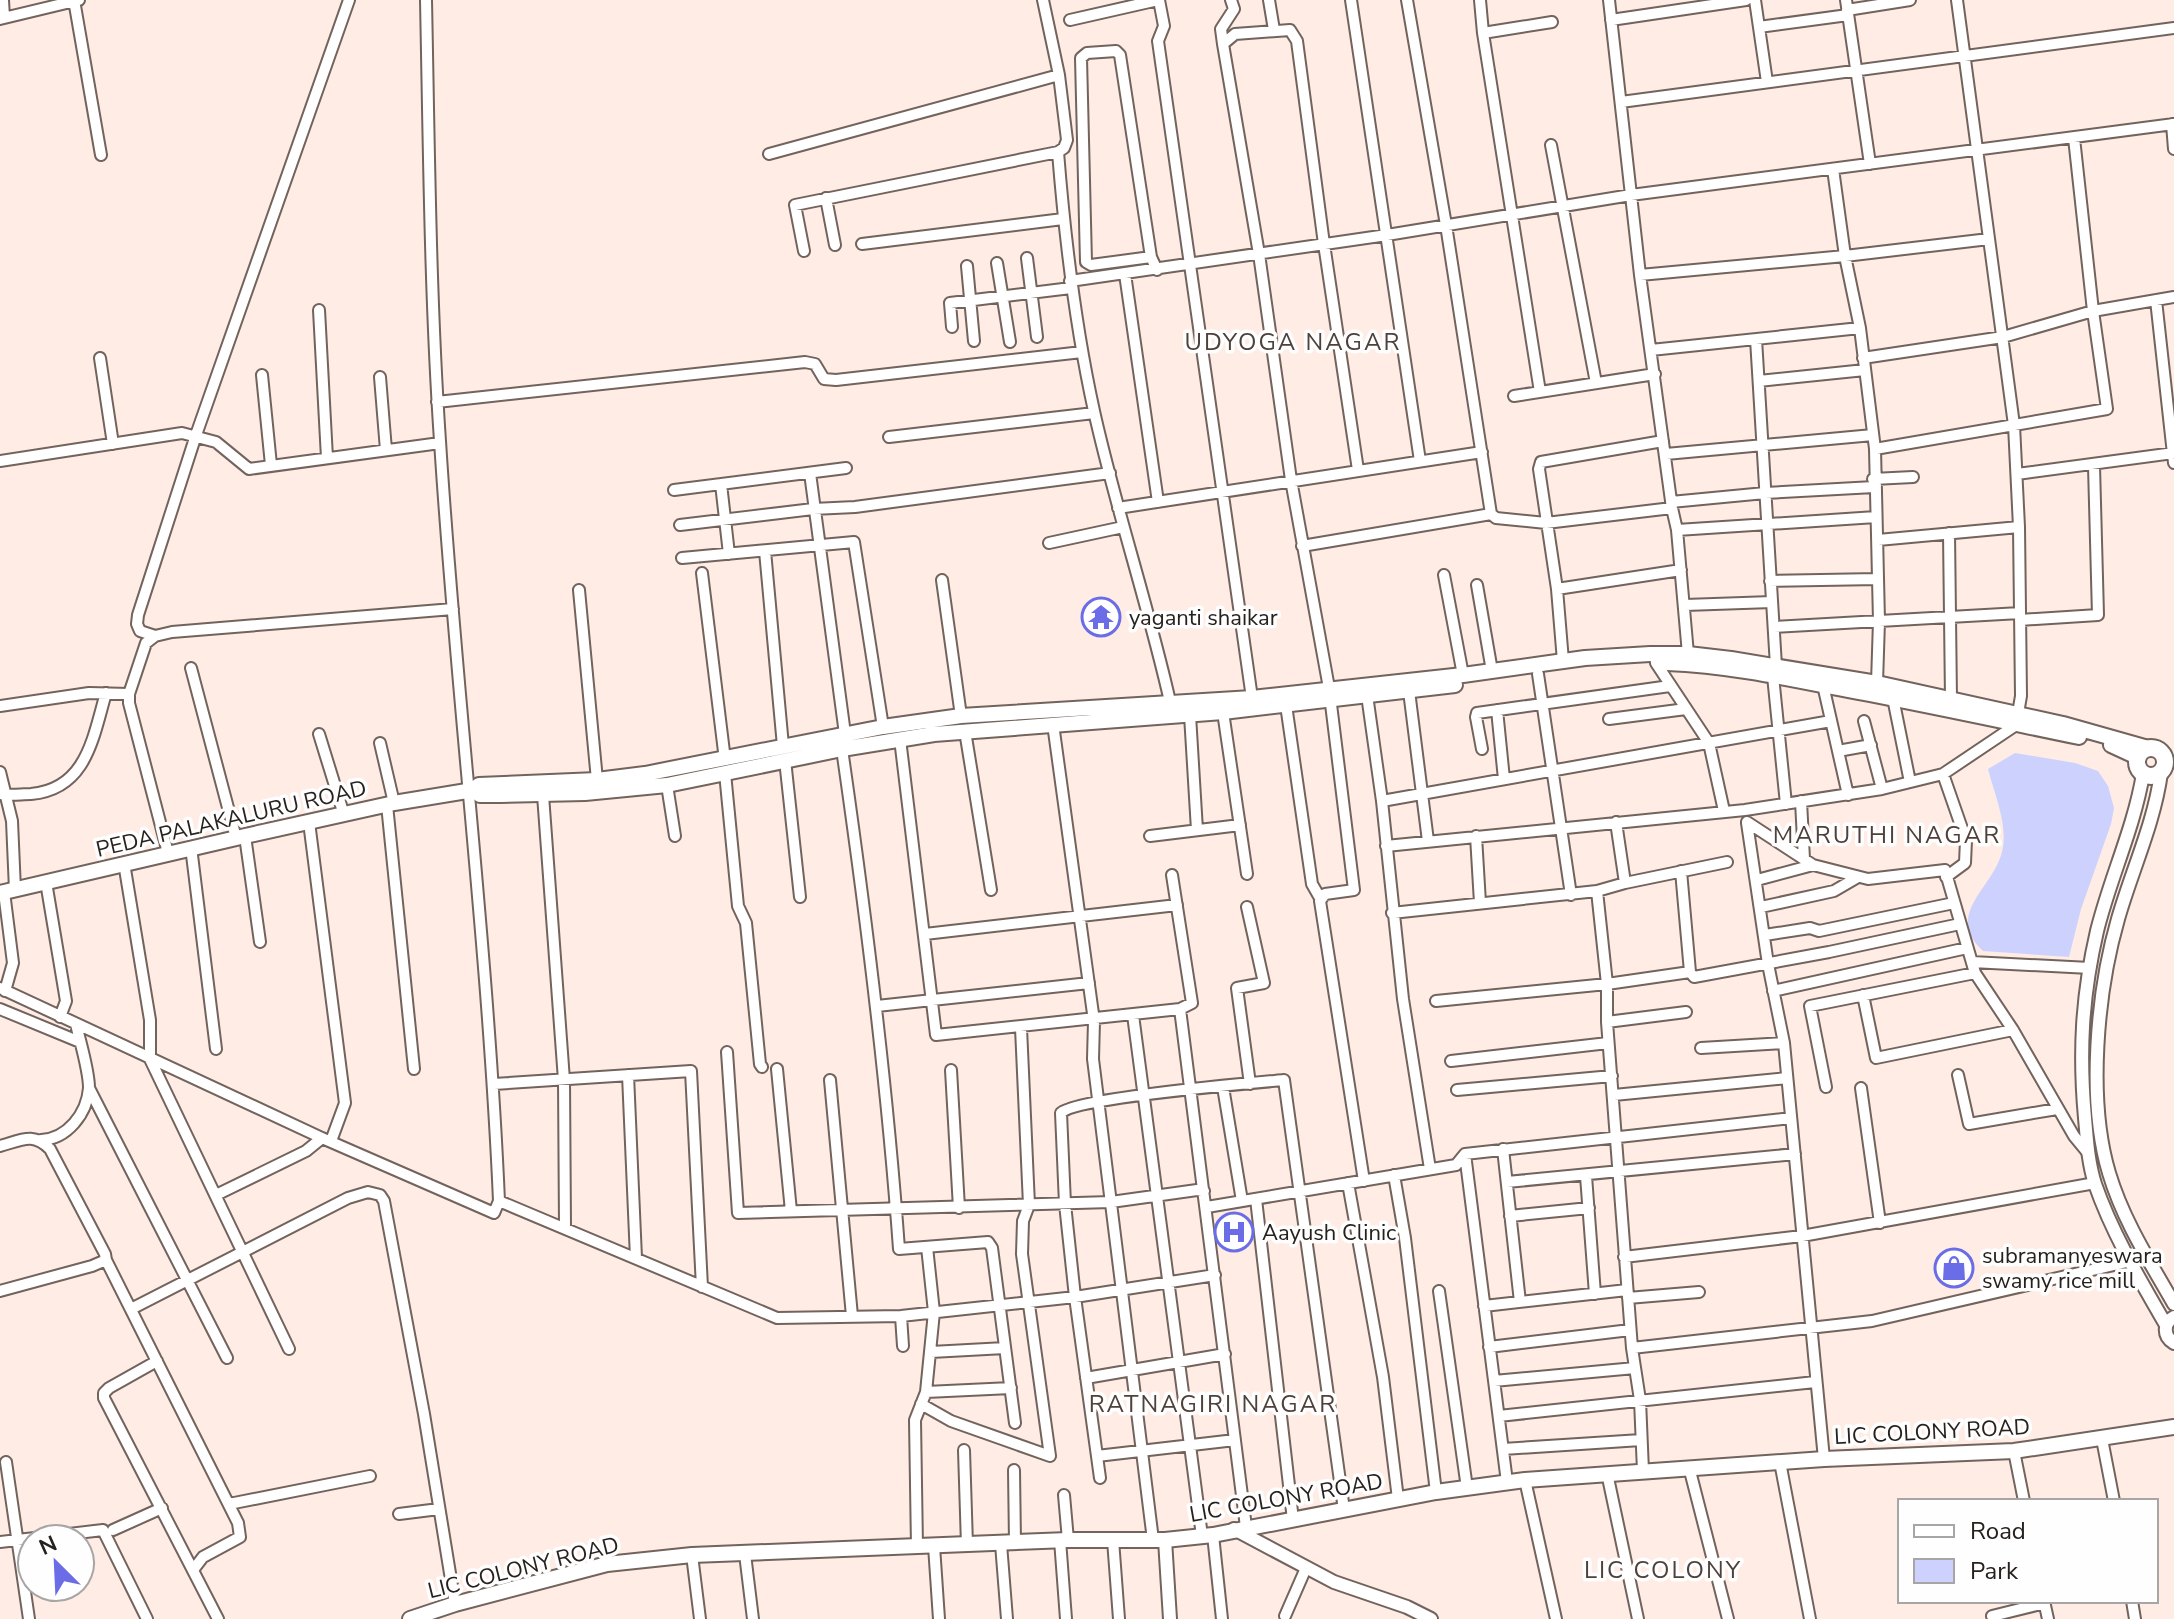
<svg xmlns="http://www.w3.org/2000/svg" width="2174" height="1619" font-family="'Nunito Sans',sans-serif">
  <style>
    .green { fill: #ccd2fd }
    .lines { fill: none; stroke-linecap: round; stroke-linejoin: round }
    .minor-casing { stroke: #72635c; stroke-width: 14 }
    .tertiary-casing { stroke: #72635c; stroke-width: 16 }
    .secondary-casing { stroke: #72635c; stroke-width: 18 }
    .primary-casing { stroke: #72635c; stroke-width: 20 }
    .minor { stroke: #fff; stroke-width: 10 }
    .tertiary { stroke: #fff; stroke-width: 12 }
    .secondary { stroke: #fff; stroke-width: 14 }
    .primary { stroke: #fff; stroke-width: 16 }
    .labels { text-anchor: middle; stroke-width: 7; stroke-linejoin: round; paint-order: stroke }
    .poi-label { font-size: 22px; fill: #27211e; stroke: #fefefe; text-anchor: start }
    .street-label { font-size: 22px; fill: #27211e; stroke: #fefefe }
    .neighbourhood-label { font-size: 24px; letter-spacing: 2px; fill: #4e403a; stroke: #fefefe }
  </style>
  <rect width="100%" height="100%" fill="#feece5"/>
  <path class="green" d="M2015,753L2075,763L2098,771L2108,786L2114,808L2111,824L2081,909L2069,957L1983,951C1942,912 1997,887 2003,847C2007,822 1994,793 1988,769Z"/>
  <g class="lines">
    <defs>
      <path id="minor" d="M3,0L4,18
        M74,0L101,155
        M426,0C429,147 430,294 440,441C456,695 488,947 499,1201
        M1043,0L1059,75L1067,140L1064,148L1058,152C1065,240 1075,325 1094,411C1116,510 1149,607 1171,706
        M1159,0L1164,26L1158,41L1252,698
        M1269,0L1274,30
        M1351,0L1420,461
        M1407,0L1446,225L1491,514L1496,518L1546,523L1672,508
        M1480,0L1483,33L1540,392
        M1609,0L1640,275L1672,508L1677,530L1688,654
        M1755,0L1767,82
        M1846,0L1870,164
        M1847,10L1910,0
        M0,19L79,0
        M1070,20L1158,0
        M1611,20L1746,0
        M1759,27L1848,15
        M1483,33L1552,22
        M1223,44L1221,29L1234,9L1231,0
        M1621,102L2174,28
        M2172,124L2174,149
        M1551,145L1596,383
        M769,154L1059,75
        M1833,169L1845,256L1860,328L1875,449L1879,621L1877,683
        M826,198L835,245
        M862,244L1063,219
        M804,251L795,205L1058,152
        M1151,257L1091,265L1086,262L1081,58L1087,53L1116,51L1120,55L1151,257L1157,270
        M1027,258L1037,337
        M997,263L1010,342
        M967,266L974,341
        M1125,274L1158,502
        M1640,275L1845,256L1989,239
        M1070,281L1387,235L1631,195L2174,124
        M2156,300L2174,463
        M319,310L327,458
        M952,327L950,303L1071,288
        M1756,339L1776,666
        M1651,350L1860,328
        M100,358L113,444
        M1863,358L2003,337L2093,311L2174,297
        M262,375L271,465
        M380,377L386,450
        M1759,381L1865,370
        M1514,396L1655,374
        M437,402L805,362L815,364L824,379L836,380L1082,352
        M889,437L1094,413
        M1663,441L1541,462L1539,469L1557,589L1681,570
        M1875,449L2107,409L2093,311L2074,138
        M1666,454L1873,435
        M0,461L182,433L216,442L249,469L440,443
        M1358,470L1324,244L1297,41L1290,30L1235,34L1223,44L1259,254L1291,480L1329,688L1354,890L1325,894L1320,901L1364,1181
        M810,473L845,734
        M2017,474L2174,453
        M1873,479L1913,477
        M721,484L729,554
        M674,490L846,468
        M1671,502L1765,493L1874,487
        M1118,508L1482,452
        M680,525L813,509L855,507L1110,473
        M1677,530L1876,517
        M1949,533L1951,699
        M1878,540L2019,527
        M1049,543L1123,527
        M1302,546L1491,514
        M765,551L783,746
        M682,558L854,542L883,727
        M702,573L725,760
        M1444,575L1463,675
        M942,580L961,716
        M1770,581L1878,579
        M1477,585L1492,671
        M1557,589L1563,661
        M579,590L597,780
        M1685,605L1772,602
        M2020,620L2098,615L2094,466
        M1774,627L2020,613
        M155,636L140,631L137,624L138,615L196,435L349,0
        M1655,654L1656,663L1709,743L1724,811
        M191,668L236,838
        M1538,674L1571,895
        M1773,676L1786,804
        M1823,685L1848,795
        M1409,691L1428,841
        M1367,695L1382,801L1403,999L1430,1169
        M1893,698L1910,782
        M1286,705L1312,884L1320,898
        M0,706L89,693L129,694
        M1497,710L1504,779
        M1223,712L1247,874
        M1190,715L1197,830
        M1609,719L1686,709
        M1864,721L1882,789
        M1053,724L1094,1021L1093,1059L1153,1540
        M965,731L991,890
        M319,734L344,815
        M900,739L936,1035L1180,1009L1192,1003L1172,875
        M380,743L394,803
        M842,749C866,915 887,1081 899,1249L988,1242L992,1248L1015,1423
        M1482,749L1476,717L1477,713L1670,686
        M1838,751L1871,745
        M785,760L800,897
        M0,772L12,821L15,890
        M725,773L738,906L746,923L760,1064L762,1067
        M1943,774L1966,840L1965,863L1946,877
        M667,785L675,836
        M0,794C10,796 21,794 31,794C87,789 93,737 106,693
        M543,795L564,1080L565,1227
        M1382,801L1831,721
        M1801,801L1804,859
        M387,805L414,1069
        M309,822L345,1103L331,1141
        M1616,822L1625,883
        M1747,822L1813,865L1868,879L1945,870L1975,973L2013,1030L2074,1136L2088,1153
        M1747,823L1768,964L1784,1043L1824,1459
        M245,836L260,942
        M1150,836L1240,825
        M1476,836L1480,903
        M1386,846L1745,810L1882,789L1943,774L2016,725L2021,696L2019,527L2014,425L1957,0
        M191,847L216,1049
        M168,853L129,703V694L146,643L155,636L172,632L453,609
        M124,863L150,1020V1059L289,1349
        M1681,871L1690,972
        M1757,880L1813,865
        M46,882L66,1001L60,1017
        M1597,891L1607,984V1022L1632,1348L1640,1400L1643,1471
        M4,892L13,963L5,991
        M1247,907L1264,983L1237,988L1250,1084
        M1761,907L1834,891L1858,877
        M1392,913L1597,891L1625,883L1727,862
        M925,934L1177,905
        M1765,935L1810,928L1819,931L1954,903
        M1972,962L2090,968
        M0,988L322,1138L494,1213L499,1201L777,1318L901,1316L1075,1297L1215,1275
        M1773,991L1967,948
        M1863,995L1876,1058L2013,1030
        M1436,1001L1607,984L1690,972L1694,977L1829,952L1960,924
        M877,1006L1089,983
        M0,1009L80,1042
        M1180,1009L1246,1527
        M1133,1015L1202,1536
        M1607,1022L1686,1012
        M1701,1048L1784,1043
        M727,1052L738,1213L1111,1202L1197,1190L1204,1191
        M1451,1061L1608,1043
        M777,1069L791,1211
        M951,1070L959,1208
        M628,1075L636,1258
        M1958,1075L1969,1124L2057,1109
        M830,1080L852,1316
        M494,1084L691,1071L702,1287
        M1223,1087L1242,1201
        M1826,1087L1810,1006L1975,973
        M89,1088L227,1358
        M1861,1088L1880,1223
        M1457,1090L1612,1076
        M1614,1095L1787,1078
        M41,1140C67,1139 87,1114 89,1088C89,1070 80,1042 76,1024
        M0,1146C22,1140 33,1132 50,1149L105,1254L106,1260L92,1266L0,1291
        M1503,1149L1520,1302
        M1465,1154L1507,1482
        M1394,1175L1405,1238L1436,1492
        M1586,1176L1595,1294
        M1507,1182L1795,1154
        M1348,1183L1383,1377L1398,1499
        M216,1195L306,1151L322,1138
        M1256,1199L1293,1520
        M1207,1207L1456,1165L1465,1154L1791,1118
        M1510,1216L1589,1208
        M1624,1257L1802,1236L2095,1183
        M106,1260L238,1523L240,1537L203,1557L193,1570
        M1439,1291L1467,1488
        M1628,1298L1699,1292
        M1484,1306L1627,1290
        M131,1309L348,1198L368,1192L380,1195L384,1201L424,1414L455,1604
        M901,1316L903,1346
        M1489,1347L1630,1330
        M1632,1348L1872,1321L2131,1261
        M931,1352L1005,1348
        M157,1361L109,1388L104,1393V1398L218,1619
        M1086,1378L1225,1354
        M1494,1381L1635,1368
        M926,1392L1011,1388
        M921,1404L951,1421L1050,1456L1022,1254L1023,1221L1029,1205L1021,1028
        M1499,1416L1815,1382
        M2102,1439L2114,1501
        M1503,1449L1641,1440
        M964,1450L967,1545
        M2014,1451L2024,1501
        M1097,1456L1235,1440
        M6,1462L29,1619
        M1780,1462L1810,1619
        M1689,1467L1728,1619
        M1014,1470L1015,1543
        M1607,1473L1638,1619
        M1100,1478L1075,1297L1065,1204L1061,1113C1075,1098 1252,1083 1284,1080L1344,1510
        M1525,1480L1556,1619
        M1064,1495L1068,1540
        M229,1504L370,1476
        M399,1514L439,1509
        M113,1530L162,1508
        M1213,1535L1222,1619
        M1060,1540L1066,1619
        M1113,1540L1119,1619
        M0,1542L103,1530L147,1619
        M1001,1544L1007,1619
        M934,1546L939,1619
        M917,1547L915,1420L926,1392L934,1312L927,1247
        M745,1554L753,1619
        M692,1555L700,1619
        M2044,1601L2048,1619
        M2132,1601L2135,1619
        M1285,1616L1306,1568
        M1992,1616L2045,1603"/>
      <path id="tertiary" d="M2161,773C2154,824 2132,870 2118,919C2097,992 2087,1100 2109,1173C2123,1220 2150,1262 2174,1304
        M2143,774C2134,828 2110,878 2097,931C2082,996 2079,1052 2085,1118C2087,1140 2088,1162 2095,1184C2112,1233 2140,1280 2166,1325
        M2174,1317C2163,1323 2163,1336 2174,1343
        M1234,1529L1334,1582L1407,1607L1431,1619
        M1165,1540L1170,1619"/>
      <path id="secondary" d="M1667,663C1722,665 1777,676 1832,687C1914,702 1997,720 2079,737
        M2111,745L2137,757
        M473,790L480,795H501L585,793L667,785L842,749L934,734L1223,712L1455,685
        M0,893L245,836L394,803L473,790L479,785L597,780L645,774L883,727L961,716L1252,698L1463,675L1585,658L1650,654H1688L1731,659L1877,683L2063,724L2148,748
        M410,1619L455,1604L607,1564L692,1555L1068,1540H1165L1213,1535L1436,1492L1525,1480L1824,1459L2014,1451L2174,1427"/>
      <path id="primary" d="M2137 762a14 14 0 1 1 28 0a14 14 0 1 1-28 0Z"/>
    </defs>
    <use href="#minor" class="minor-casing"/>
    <use href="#tertiary" class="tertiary-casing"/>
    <use href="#secondary" class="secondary-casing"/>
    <use href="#primary" class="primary-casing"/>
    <use href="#minor" class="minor"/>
    <use href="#tertiary" class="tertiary"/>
    <use href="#secondary" class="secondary"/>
    <use href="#primary" class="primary"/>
  </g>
  <defs>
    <symbol id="temple-ring" viewBox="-11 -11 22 22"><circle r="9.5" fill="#fefefe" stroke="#6a6de6" stroke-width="1.5"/><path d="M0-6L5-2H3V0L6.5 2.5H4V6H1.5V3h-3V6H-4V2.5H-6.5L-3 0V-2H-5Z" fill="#6a6de6"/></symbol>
    <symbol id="hospital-ring" viewBox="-11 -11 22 22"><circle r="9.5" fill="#fefefe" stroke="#6a6de6" stroke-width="1.5"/><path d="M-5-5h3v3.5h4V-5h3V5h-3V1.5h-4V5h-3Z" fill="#6a6de6"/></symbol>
    <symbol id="shop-ring" viewBox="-11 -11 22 22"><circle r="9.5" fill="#fefefe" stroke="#6a6de6" stroke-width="1.5"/><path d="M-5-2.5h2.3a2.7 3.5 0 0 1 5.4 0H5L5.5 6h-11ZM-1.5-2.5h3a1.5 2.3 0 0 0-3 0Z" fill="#6a6de6"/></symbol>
  </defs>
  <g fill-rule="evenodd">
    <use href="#temple-ring" x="1079" y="595" width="44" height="44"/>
    <use href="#hospital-ring" x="1212" y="1210" width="44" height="44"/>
    <use href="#shop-ring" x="1932" y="1246" width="44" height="44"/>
  </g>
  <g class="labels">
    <g class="poi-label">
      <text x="1129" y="625">yaganti shaikar</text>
      <text x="1262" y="1240">Aayush Clinic</text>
      <text x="1982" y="1263">subramanyeswara<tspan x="1982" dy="25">swamy rice mill</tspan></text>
    </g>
    <g class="street-label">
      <text transform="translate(231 818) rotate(-13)" y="8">PEDA PALAKALURU ROAD</text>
      <text transform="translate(1932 1431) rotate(-3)" y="8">LIC COLONY ROAD</text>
      <text transform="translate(1286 1497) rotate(-10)" y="8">LIC COLONY ROAD</text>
      <text transform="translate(523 1567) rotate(-14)" y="8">LIC COLONY ROAD</text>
    </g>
    <g class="neighbourhood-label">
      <text x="1293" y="350">UDYOGA NAGAR</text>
      <text x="1887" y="843">MARUTHI NAGAR</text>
      <text x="1213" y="1412">RATNAGIRI NAGAR</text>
      <text x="1663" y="1578">LIC COLONY</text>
    </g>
  </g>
  <rect x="1898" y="1499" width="260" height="104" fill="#fefefe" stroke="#a8a6a4" stroke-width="2"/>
  <rect x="1914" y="1525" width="40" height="12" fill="#ffffff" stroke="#a8a6a4" stroke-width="2"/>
  <text x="1970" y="1539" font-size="24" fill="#27211e">Road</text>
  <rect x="1914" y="1559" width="40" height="24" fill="#ccd2fd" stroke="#a8a6a4" stroke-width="2"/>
  <text x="1970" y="1579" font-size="24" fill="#27211e">Park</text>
  <g transform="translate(56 1563) rotate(336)"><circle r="38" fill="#fefefe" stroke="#a8a6a4" stroke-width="2"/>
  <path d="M0-6L14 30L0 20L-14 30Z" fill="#6a6de6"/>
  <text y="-12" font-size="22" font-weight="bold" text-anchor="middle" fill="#27211e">N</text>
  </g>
</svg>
